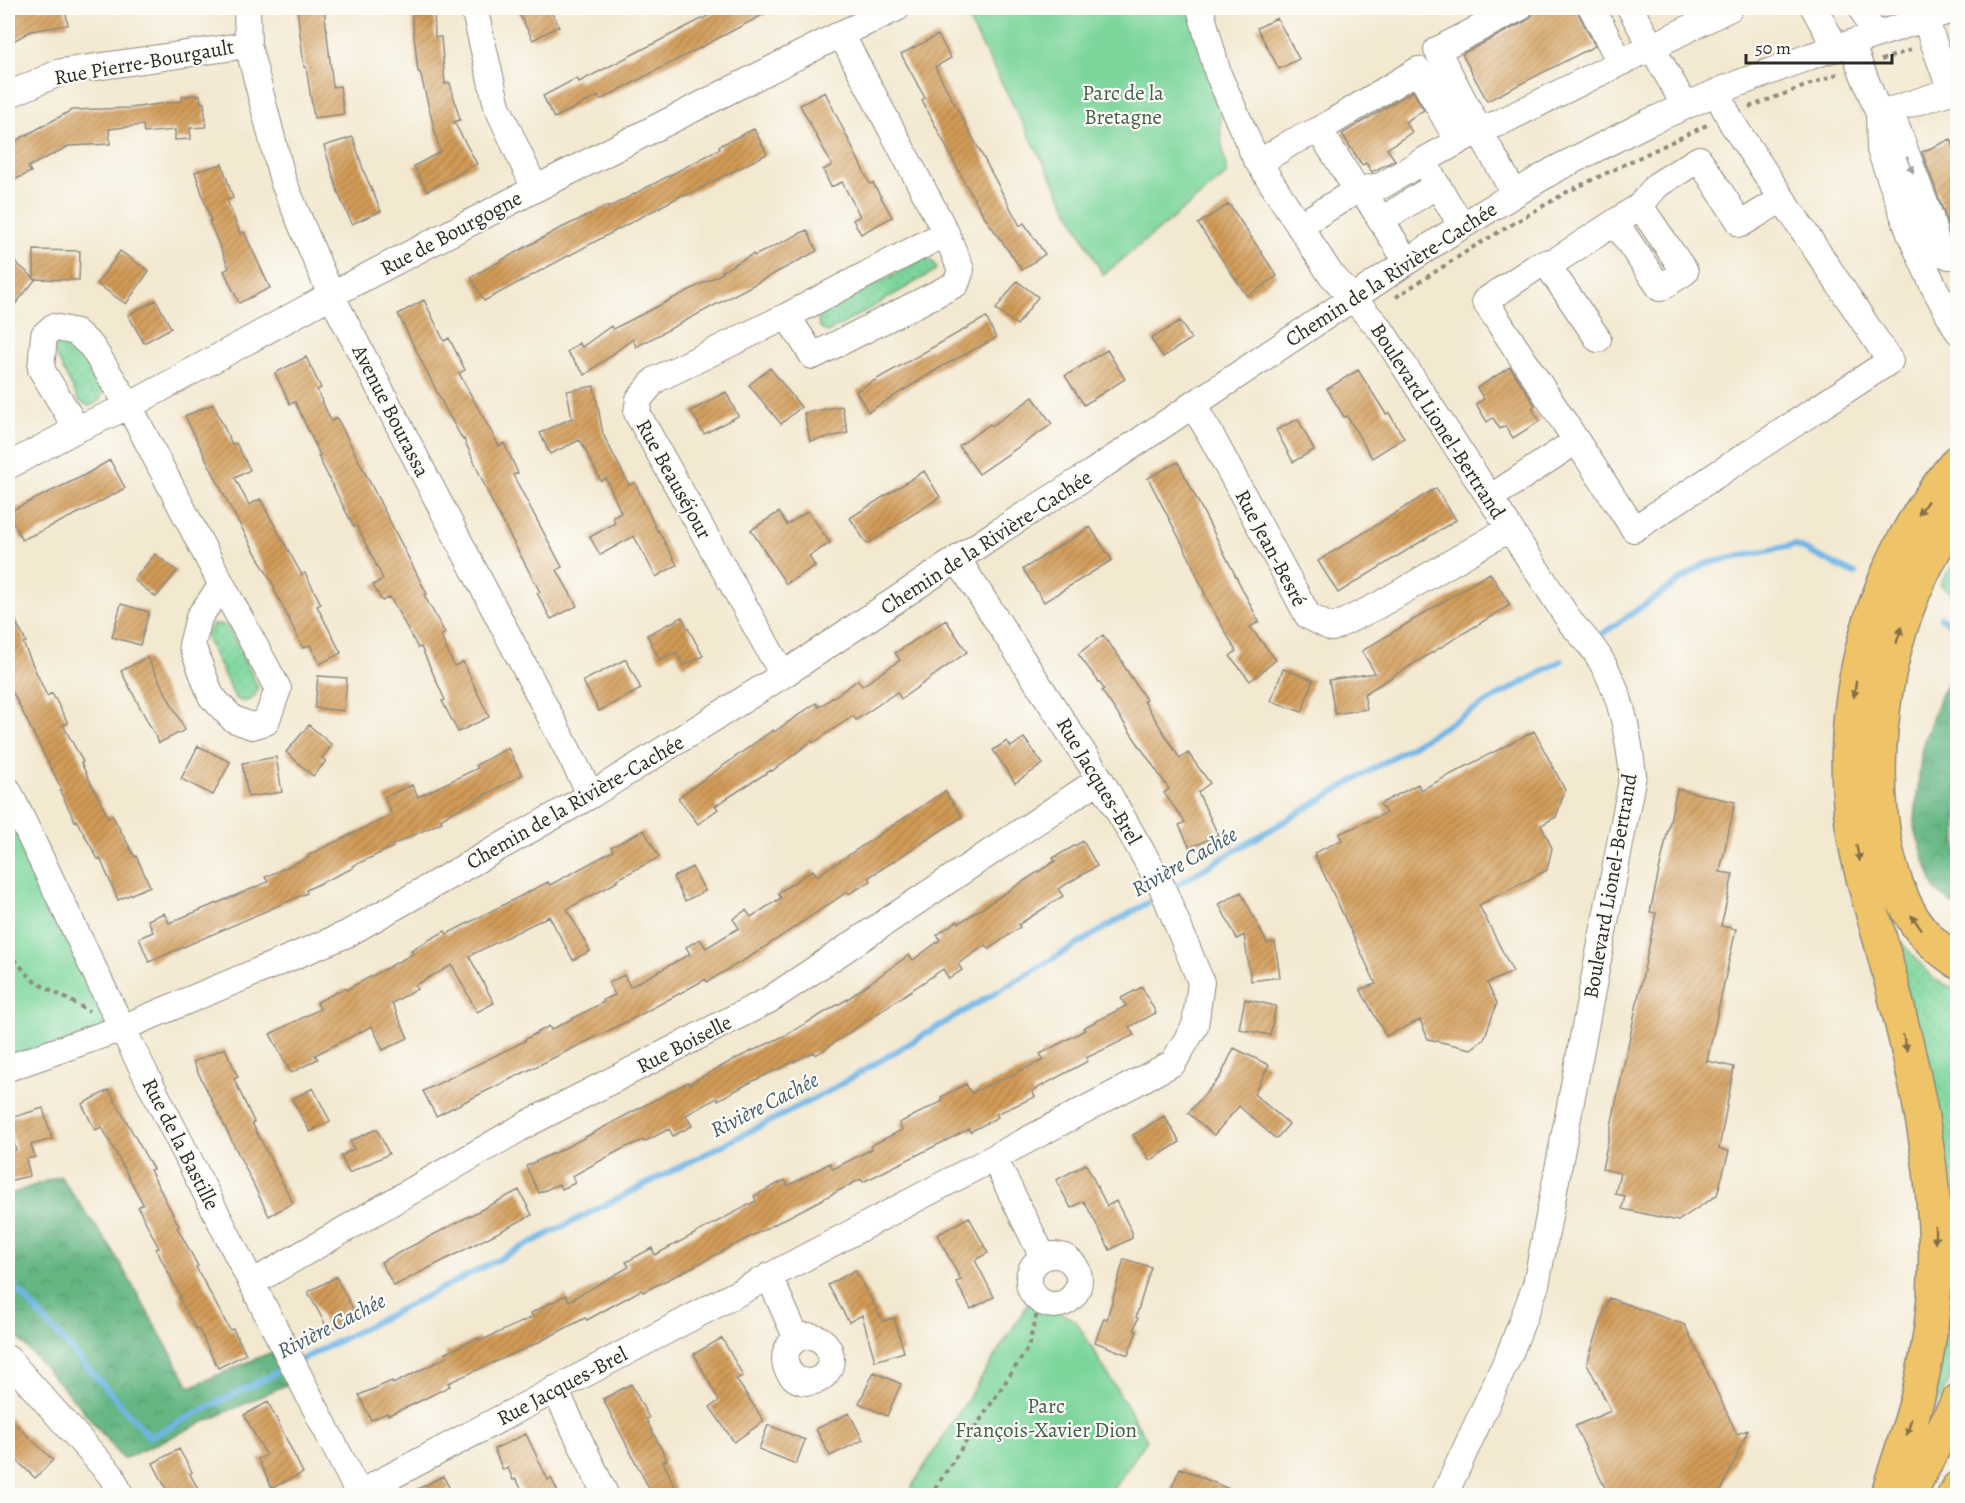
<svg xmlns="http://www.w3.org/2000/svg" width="1965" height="1503" font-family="Alegreya,serif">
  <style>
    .grass { fill: url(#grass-dots); stroke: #548063; stroke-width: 1.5 }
    .forest { fill: url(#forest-crowns); stroke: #487057; stroke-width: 1.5 }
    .park { fill: #7cd59b; stroke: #548063; stroke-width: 1.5 }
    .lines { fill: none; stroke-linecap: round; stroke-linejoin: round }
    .stream { stroke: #6fb6e6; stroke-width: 6 }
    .building { fill: url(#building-hatch) }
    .minor-casing { stroke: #8f8a7e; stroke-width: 28 }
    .highway-casing { stroke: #8f8a7e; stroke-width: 36 }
    .path { stroke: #8f8a7e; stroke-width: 4; stroke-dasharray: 4.5 4.5; stroke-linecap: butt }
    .minor { stroke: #fff; stroke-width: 26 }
    .highway { stroke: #efc469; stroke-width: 33 }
    .oneway { fill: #a0a0a0 }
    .oneway2 { fill: #837047 }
    .labels { text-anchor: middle; stroke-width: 4.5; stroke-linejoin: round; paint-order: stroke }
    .street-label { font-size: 21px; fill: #2b2b2b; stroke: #fdfcf7 }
    .park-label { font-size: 21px; fill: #435e4d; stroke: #fdfcf7 }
    .water-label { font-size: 22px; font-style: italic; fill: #435c6c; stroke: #fdfcf7 }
  </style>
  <defs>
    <pattern id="grass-dots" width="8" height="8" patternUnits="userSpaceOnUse" patternTransform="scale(1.5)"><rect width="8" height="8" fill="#7cd59b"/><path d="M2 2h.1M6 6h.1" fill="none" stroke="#6bb786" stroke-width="1.8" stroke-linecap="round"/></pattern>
    <pattern id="forest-crowns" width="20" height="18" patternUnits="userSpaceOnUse" patternTransform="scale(1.5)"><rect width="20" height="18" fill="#65b683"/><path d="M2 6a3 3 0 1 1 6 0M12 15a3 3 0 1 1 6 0" fill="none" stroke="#53946b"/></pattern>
    <pattern id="building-hatch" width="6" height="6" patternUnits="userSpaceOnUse" patternTransform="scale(1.5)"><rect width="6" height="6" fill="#d29b57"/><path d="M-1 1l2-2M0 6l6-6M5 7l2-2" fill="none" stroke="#ab7f48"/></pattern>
  </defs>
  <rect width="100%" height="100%" fill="#fdfcf7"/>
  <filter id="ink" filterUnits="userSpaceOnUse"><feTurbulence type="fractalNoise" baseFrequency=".0167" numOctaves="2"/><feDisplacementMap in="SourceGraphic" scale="12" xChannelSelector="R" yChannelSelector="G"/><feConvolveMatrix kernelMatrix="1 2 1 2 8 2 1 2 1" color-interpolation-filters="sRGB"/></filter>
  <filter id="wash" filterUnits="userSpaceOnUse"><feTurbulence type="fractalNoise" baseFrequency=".008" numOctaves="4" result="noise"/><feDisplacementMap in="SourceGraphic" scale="24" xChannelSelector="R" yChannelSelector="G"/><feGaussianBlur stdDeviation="1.35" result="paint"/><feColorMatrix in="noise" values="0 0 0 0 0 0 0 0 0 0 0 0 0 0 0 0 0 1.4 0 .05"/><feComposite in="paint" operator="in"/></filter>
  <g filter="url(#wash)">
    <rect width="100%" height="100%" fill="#f3e8d0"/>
    <path class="grass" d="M925,258C931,260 934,261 937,268L933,272L829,332C821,330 819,327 818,319L821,312Z
      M57,337L79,340L103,392C100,401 98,403 89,406L79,401L53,350Z
      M1957,558L1958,598H1957L1940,584Z
      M221,624L229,628L258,687C255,700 247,705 235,698L205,635L212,625Z
      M1889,929L1935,980L1957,990V1367L1928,1422L1948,1311L1952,1240L1950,1172L1939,1110Z"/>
    <path class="forest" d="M1957,664V908L1935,889L1914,828L1922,747L1940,696Z
      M60,1176L113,1251L190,1387L272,1352L290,1383L123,1459L78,1404L8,1327V1195Z"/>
    <path class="park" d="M962,8H1200L1218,74L1221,138L1227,174L1103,275Z
      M8,801L117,1025L8,1060Z
      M1032,1298L1076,1321L1147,1440L1109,1495H902L909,1491Z"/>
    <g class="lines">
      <path class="stream" d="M1941,617L1958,630
        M1602,634L1704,564L1795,545L1855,574
        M1170,889L1459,718L1561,661
        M8,1279L150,1437L288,1367
        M297,1362L829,1091L1159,896"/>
    </g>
    <g id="blocks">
      <path class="building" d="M8,8H65L68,25L31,31L8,44Z
        M297,8H324L333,87L340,86L344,114L314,118L306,67H304Z
        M411,8H434L435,37H441L445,84L450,83L460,120L454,122L477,164L427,191L414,166L440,152L420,72H418Z
        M516,8H549L559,26L533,40Z
        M723,8H776L600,100L598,96L554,118L543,96L577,78L579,82Z
        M1534,8H1577L1579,15L1595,46L1487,101L1462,54L1526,21L1532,16Z
        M1277,18L1299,59L1279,69L1257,28Z
        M938,35L951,58L935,67L1020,226L1024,223L1045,254L1022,270L986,219L966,185L922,100L925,98L901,54Z
        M1413,91L1424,110L1405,122L1412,132L1387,149L1395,160L1372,172L1366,163L1362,165L1342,134Z
        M825,92L870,184L873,183L892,217L861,234L853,220L860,216L842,182L831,187L823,170L832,165L800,105Z
        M200,95L201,103H204L206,127L190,128L191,139L175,140V130L144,133L143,125L109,129L110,144L69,146L28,167L31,172L8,183V145L72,110L130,108L182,101V96Z
        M754,129L767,154L685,196L684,194L484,301L471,277L555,231L607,206L608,208L720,149L719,146Z
        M353,137L364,172L381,211L352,224L338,192L324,146Z
        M1951,139L1958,157V241L1951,239L1944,212L1922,152Z
        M222,164L233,198L227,200L240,234L244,232L270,288L239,303L224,271L229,268L209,221H211L195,172Z
        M1229,204L1277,276L1247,296L1198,224Z
        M807,230L817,251L636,347L633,339L585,375L567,352L579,343L582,347L611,326L613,329L723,273L722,271L753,254L754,256Z
        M34,250L80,251L79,280L34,279L35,280L8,313V256L34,278Z
        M120,251L149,271L126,304L97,284Z
        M1017,281L1038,297L1017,325L996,309Z
        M156,300L171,328L144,343L128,315Z
        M424,300L444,341L449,338L465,370L459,373L499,446L504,443L518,473L513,475L562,567L557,570L577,606L551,619L537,593L540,592L492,502L464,439L463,440L446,410L398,314Z
        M986,317L996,338L943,366L868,412L856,391Z
        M1180,321L1191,339L1163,357L1151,339Z
        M1107,350L1125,379L1084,405L1065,376Z
        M306,357L321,388L317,390L331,421L337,418L427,594L424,595L445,633L441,636L454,666L463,662L489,717L458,732L442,701L445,700L421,647L418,648L390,597L382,601L373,585L383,579L357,526L354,527L338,496L318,456L320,455L295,402L290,404L275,373Z
        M1510,367L1535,405L1532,408L1540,421L1513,438L1505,426L1500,429L1493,418L1487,422L1476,404L1484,399L1477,388Z
        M770,368L801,407L781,424L749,385Z
        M1358,370L1386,414L1389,413L1404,438L1372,458L1347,416L1344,417L1327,389Z
        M594,386L603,434L629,485L635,483L657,531L658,530L677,565L656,577L634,536L600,555L590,537L615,523L613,517L621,513L606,478L601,481L580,440L550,454L540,433L572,418L567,391Z
        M726,392L738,416L704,434L691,411Z
        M1033,397L1052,424L979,474L959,446L990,424L992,426Z
        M213,404L232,444L236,443L250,470L235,478L249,505L260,499L302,575L305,573L321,604L317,606L341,653L320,664L310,645L303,648L274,589L275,588L229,505L185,416Z
        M842,406L848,433L810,441L804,413Z
        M1298,419L1314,450L1293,462L1276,430Z
        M110,460L125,488L87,509L22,540L8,512L83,476Z
        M1178,462L1259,622L1250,627L1276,660L1250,681L1230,656L1236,651L1208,601L1189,557L1148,478Z
        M924,471L940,497L867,544L850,518Z
        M1436,488L1456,520L1338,593L1318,561Z
        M808,511L830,543L809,556L815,566L786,584L751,530L779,512L787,525Z
        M1090,527L1112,560L1044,602L1023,569Z
        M155,554L177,571L156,597L134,580Z
        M1490,573L1510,605L1364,694L1367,709L1335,714L1329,680L1375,673L1362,651Z
        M121,604L149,612L140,645L112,637Z
        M8,606L26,642L23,643L47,696L52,693L68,723L63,725L83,762L81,763L108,817L112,815L135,857L136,856L150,886L118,900L100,858L98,859L76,820L75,821L60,791L62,790L8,683Z
        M682,617L703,656L683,666L676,652L660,660L647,635Z
        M946,620L967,652L901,699L897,692L856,720L853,716L813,743L812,741L772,771L771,770L715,806L718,809L698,824L678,798L773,730L774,732L816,703L819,707L858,680L862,686L900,660L895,653Z
        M1103,635L1123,662L1122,663L1146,700L1144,701L1180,759L1188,753L1210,783L1198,792L1218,835L1190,848L1179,825L1185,822L1164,793L1169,789L1102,691L1104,689L1078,654Z
        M147,657L185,730L159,743L121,671Z
        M626,659L641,689L599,711L583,681Z
        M1283,669L1313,680L1302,712L1271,701Z
        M318,676L347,678L344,711L315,708Z
        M309,725L332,745L322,758L326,761L313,776L286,752Z
        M1534,731L1565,790L1556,817L1541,825L1552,848L1547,870L1479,905L1513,972L1487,983L1497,1003L1484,1039L1471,1049L1428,1039L1420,1020L1386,1036L1360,989L1376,984L1314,853L1342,840L1339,834L1386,813L1380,804L1418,784L1421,790Z
        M1024,738L1043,764L1015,783L993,750L1007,741L1011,747Z
        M198,746L230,762L213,795L181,779Z
        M508,748L522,775L440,819L442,822L392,845L393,847L353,866V868L306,890L307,893L149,962L139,938L153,932L148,920L164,913L169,923L268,882L265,877L309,857L308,855L392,815L384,797L412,785L418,797L478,768L476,765Z
        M276,757L282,792L248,797L242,763Z
        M1677,789L1735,802L1720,872L1733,874L1721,926L1736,929L1707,1061L1734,1067L1719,1149L1729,1151L1717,1195L1678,1221L1622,1209L1625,1196L1615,1194L1620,1173L1602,1169L1656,913L1650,912Z
        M945,791L962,817L869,877L871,881L849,894L847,892L756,953L707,982L706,979L638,1016L436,1116L423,1091L525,1041L524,1040L549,1026L551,1030L604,1002L603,1000L615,995L609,983L624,975L630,987L690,954L686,947L700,939L706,948L739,928L733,919L746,910L751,917L781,898L778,893L813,870L817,876Z
        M644,830L659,857L616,880L617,882L567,909L590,951L573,960L549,916L469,956L494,1003L477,1012L452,965L415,985L417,989L392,1003L408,1038L383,1050L372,1026L315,1055L318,1059L291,1073L270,1034L320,1009L317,1002L345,988L346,990L413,954L411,950L445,931L447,934L548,882L550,885L613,851L611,847Z
        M1083,841L1097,866L1058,889L1063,896L1018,925L1020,927L989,949L986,945L958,964L962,970L949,979L943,969L816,1055L814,1052L753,1081L718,1100L717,1098L686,1115L692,1126L673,1136L669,1129L644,1142L643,1140L624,1148L572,1176L575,1183L562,1189L559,1184L539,1193L526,1166L565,1148L688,1082L689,1084L733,1060L786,1035L846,1000L909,955L913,960L940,940L937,935L957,921L959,923L1055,861L1053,858Z
        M692,867L705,891L685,901L673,877Z
        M1241,892L1267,943L1275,942L1280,977L1251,981L1244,935L1237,939L1219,904Z
        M1142,987L1156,1013L1129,1027L1134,1035L1086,1058L1088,1061L1032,1091L1035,1097L996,1114L998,1117L970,1132L969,1129L863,1182L861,1179L675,1276L643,1292L641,1290L587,1320L585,1318L537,1343L448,1383L450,1386L412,1405L388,1415L387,1413L371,1420L359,1395L392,1381L393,1384L447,1357L445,1353L478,1338L480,1341L533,1317L531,1313L566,1295L569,1301L629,1267L626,1262L652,1248L655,1255L756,1201L754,1196L785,1180L788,1186L830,1163L833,1169L872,1149L870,1146L902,1130L899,1123L943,1101L941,1097L966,1084L971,1093L1044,1060L1040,1054L1085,1030L1083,1028L1126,1006L1121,998Z
        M1245,999L1276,1006L1270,1035L1239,1029Z
        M225,1048L238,1077L234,1079L254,1122L252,1123L293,1203L269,1216L193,1062Z
        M1234,1048L1269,1065L1254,1094L1289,1124L1276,1139L1239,1106L1214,1135L1188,1113L1220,1077Z
        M313,1088L330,1121L310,1132L292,1099Z
        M109,1090L153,1169L150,1170L179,1226L177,1227L198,1266L196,1267L230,1330L233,1329L246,1354L218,1368L198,1328L196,1329L179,1298L181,1297L156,1249L159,1248L138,1207L143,1204L102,1127L95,1130L82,1104Z
        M43,1108L52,1139L31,1145L35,1157L26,1159L30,1176L8,1181V1152L16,1150L8,1119Z
        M1164,1116L1180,1142L1150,1161L1133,1135Z
        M377,1129L389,1154L349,1173L341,1156L354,1149L350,1141Z
        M1086,1164L1107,1206L1116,1201L1132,1232V1238L1110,1250L1084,1201L1071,1208L1056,1180Z
        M519,1190L532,1215L394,1286L381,1262Z
        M969,1217L988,1253L975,1260L994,1297L971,1309L956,1282L961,1280L937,1235Z
        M1124,1259L1151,1267L1136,1317L1138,1318L1134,1330L1137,1331L1128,1355L1095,1342L1104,1318L1107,1319Z
        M855,1270L883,1321L894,1318L904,1352L875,1361L862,1315L849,1322L828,1285Z
        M336,1277L357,1316L329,1331L308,1292Z
        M1609,1298L1685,1325L1737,1434L1748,1430L1719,1496H1609L1575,1426L1611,1411L1587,1363Z
        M722,1338L743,1376L736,1379L764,1421L734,1442L710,1407L719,1401L694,1354Z
        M874,1372L901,1384L887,1416L859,1403Z
        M631,1384L649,1418L646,1419L667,1460L663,1461L679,1496H653L603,1399Z
        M268,1402L303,1473L272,1488L258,1459L266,1455L244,1415Z
        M849,1413L863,1440L830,1456L816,1429Z
        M8,1417L53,1460L35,1478L8,1452Z
        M768,1425L805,1440L796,1464L759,1449Z
        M526,1434L548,1480L551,1478L560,1496H517L523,1492L516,1479L513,1480L508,1468L503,1470L494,1449Z
        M179,1449L192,1472L190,1474L202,1496H170L153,1463Z
        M1180,1468L1245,1496H1168Z
        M443,1476L450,1489L438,1496H404Z"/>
    </g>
  </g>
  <g filter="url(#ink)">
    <use href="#blocks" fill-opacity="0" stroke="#8f8a7e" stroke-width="1.5"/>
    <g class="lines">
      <defs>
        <path id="minor" d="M247,8L248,45L283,181L331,295L591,795
          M474,8L497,106L535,189
          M1200,8L1218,74L1255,157L1329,272L1381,330L1571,623C1581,634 1593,646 1600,659C1622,694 1628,734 1633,775L1536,1285L1510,1353L1444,1496
          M1519,8L1437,50L1479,130L1499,123L1730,8
          M1592,8L1620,62
          M1630,8L1685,106
          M1814,8L1836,48
          M1862,8L1873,35
          M1851,43L1879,114L1951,91L1925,19
          M1717,93L1732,123L1890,361L1634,529L1485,301L1539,265L1557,260L1640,206L1657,185L1699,159L1741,224L1782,199
          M8,95L61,72L248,45
          M1890,110L1930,217L1937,246L1944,254L1949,256H1958
          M1879,114L1880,150L1911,236L1934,287L1958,331
          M1423,161L1381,186L1357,190L1319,130L1418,70L1458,141
          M1259,163L1292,142L1319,130
          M1437,185L1423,161L1479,130L1514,193
          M1382,220L1437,185L1462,226
          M1615,222L1660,288L1685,272L1640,206
          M1299,226L1357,190L1366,196L1407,262
          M1546,263L1598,339
          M787,316L813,356L956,284L961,270L946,233L841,34
          M1192,404L1208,430L1308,616L1332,628L1377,606L1509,529
          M77,429L41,369L44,335L53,327L76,332L92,347L129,406L222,585L278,689L266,722L252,726L233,719L211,696L192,645L199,617L222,585
          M8,466L77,429L129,406L331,295L535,189L841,34L897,8
          M1490,498L1576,441
          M783,675L637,413L639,399L655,380L787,316L946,233
          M8,790L122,1028L360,1496
          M8,1068L122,1028L347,934L591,795L783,675L1001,530L1093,472L1444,237L1554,170L1649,122L1729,87L1811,56L1958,8
          M994,1158L1043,1257
          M1029 1280a25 25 0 1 1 50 0a25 25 0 1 1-50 0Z
          M769,1276L797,1339
          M252,1283L529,1123L769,1000L1100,779
          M785 1359a23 23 0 1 1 46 0a23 23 0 1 1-46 0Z
          M8,1359L111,1475L121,1496
          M555,1389L606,1496
          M354,1496L1173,1063L1195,1026L1201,982L1162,887L1100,779L957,559"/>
        <path id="highway" d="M1958,512C1935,545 1917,580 1904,618C1875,702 1864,838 1912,917C1923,936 1940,950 1958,962
          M1887,1496C1898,1461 1910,1427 1919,1392C1934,1330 1939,1262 1933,1199C1926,1115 1904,1031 1883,950C1872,909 1858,867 1852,824C1836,694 1873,561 1958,461
          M1908,1496L1958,1401
          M1954,1496L1958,1488"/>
      </defs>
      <use href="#minor" class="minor-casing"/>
      <use href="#highway" class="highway-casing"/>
      <path class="path" d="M1881,60L1914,49
        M1749,107L1840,73
        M1396,297L1475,246L1567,192L1709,124
        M8,953L34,981L89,1011
        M930,1496L1028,1348L1040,1301"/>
      <use href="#minor" class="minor"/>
      <use href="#highway" class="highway"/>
    </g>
    <defs><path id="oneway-solid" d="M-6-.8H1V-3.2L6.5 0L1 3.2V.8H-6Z" transform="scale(1.5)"/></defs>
    <use class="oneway" href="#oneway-solid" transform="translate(1910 165) rotate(69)"/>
    <g class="oneway2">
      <use href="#oneway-solid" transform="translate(1923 508) rotate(123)"/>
      <use href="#oneway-solid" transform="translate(1899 635) rotate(-73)"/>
      <use href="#oneway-solid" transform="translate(1855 689) rotate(98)"/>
      <use href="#oneway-solid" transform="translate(1858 853) rotate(78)"/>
      <use href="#oneway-solid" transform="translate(1916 922) rotate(-125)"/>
      <use href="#oneway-solid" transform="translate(1905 1043) rotate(77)"/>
      <use href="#oneway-solid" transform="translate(1935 1235) rotate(90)"/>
      <use href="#oneway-solid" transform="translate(1909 1427) rotate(106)"/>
    </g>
  </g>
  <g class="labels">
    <g class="street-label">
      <text transform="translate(144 62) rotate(-10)" y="7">Rue Pierre-Bourgault</text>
      <text transform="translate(451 233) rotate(-28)" y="7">Rue de Bourgogne</text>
      <text transform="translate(1391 274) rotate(-33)" y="7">Chemin de la Rivière-Cachée</text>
      <text transform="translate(391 411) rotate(63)" y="7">Avenue Bourassa</text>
      <text transform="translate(1438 421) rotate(57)" y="7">Boulevard Lionel-Bertrand</text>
      <text transform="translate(674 479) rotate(61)" y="7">Rue Beauséjour</text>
      <text transform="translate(986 542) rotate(-33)" y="7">Chemin de la Rivière-Cachée</text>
      <text transform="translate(1271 548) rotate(62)" y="7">Rue Jean-Besré</text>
      <text transform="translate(1099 781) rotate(59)" y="7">Rue Jacques-Brel</text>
      <text transform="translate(575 802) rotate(-30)" y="7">Chemin de la Rivière-Cachée</text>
      <text transform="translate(1610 886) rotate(-80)" y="7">Boulevard Lionel-Bertrand</text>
      <text transform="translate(684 1044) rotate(-27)" y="7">Rue Boiselle</text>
      <text transform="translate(181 1144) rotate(63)" y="7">Rue de la Bastille</text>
      <text transform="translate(562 1386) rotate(-28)" y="7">Rue Jacques-Brel</text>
    </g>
    <g class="park-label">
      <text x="1123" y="100">Parc de la<tspan x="1123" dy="24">Bretagne</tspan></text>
      <text x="1046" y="1413">Parc<tspan x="1046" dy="24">François-Xavier Dion</tspan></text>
    </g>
    <g class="water-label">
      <text transform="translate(1184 861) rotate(-30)" y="8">Rivière Cachée</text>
      <text transform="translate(764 1104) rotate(-27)" y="8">Rivière Cachée</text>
      <text transform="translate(331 1325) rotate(-27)" y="8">Rivière Cachée</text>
    </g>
  </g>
  <rect width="1965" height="1503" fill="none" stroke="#fdfcf7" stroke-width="30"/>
  <path d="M1746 54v9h146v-9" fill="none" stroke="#2b2b2b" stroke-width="3"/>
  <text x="1755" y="54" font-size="18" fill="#2b2b2b" stroke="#fdfcf7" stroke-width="4.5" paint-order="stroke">50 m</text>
</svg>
